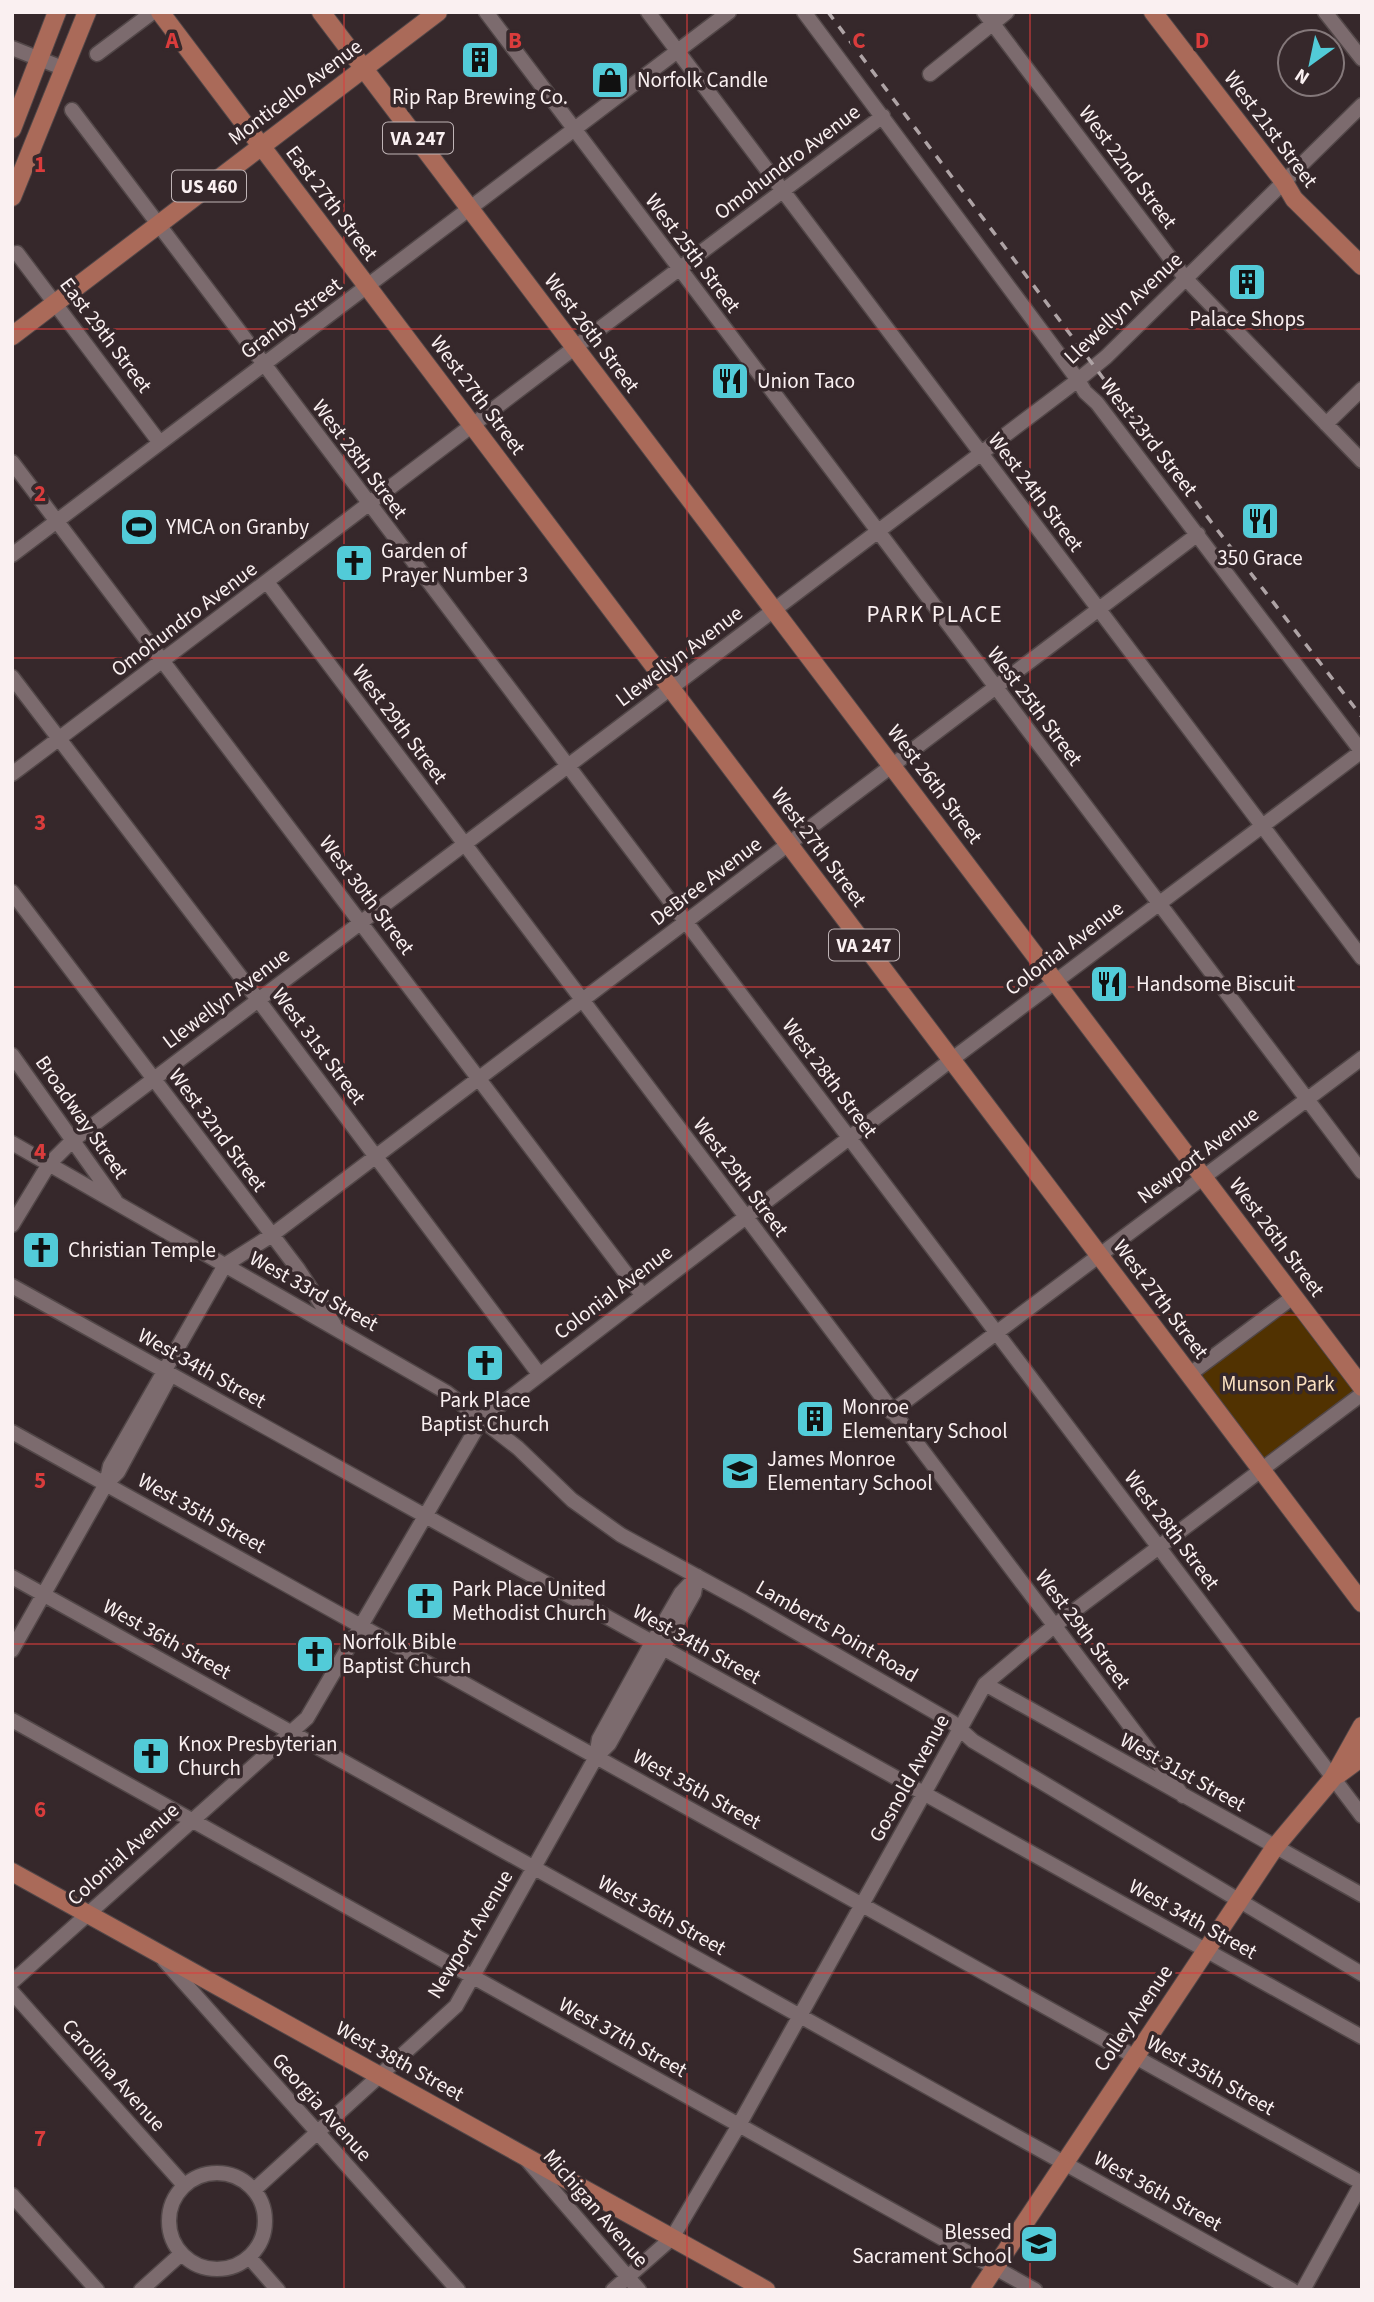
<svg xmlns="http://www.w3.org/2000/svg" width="1374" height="2302" font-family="'Source Sans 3',sans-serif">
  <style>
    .green { fill: #513201 }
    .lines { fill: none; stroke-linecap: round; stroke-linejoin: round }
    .minor-casing { stroke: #524748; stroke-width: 17 }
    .major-casing { stroke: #524748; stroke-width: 20 }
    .minor { stroke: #7c6b6e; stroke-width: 14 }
    .major { stroke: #aa6a59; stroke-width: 18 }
    .rail { stroke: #aea3a5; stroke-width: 3.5; stroke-dasharray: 9 9; stroke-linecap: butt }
    .grid { fill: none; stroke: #da3c3c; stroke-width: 2; stroke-opacity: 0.55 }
    .labels { text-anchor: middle; stroke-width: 7; stroke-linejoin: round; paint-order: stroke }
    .shield { fill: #36282b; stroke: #bfb4b6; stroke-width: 2 }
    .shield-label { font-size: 19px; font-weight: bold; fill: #faf0f1 }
    .poi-label { font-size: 21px; fill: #faf0f1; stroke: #36282b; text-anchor: start }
    .street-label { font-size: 21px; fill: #faf0f1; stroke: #36282b }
    .park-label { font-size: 21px; fill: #fadfbe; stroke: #36282b }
    .neighbourhood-label { font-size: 23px; letter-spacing: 2px; fill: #faf0f1; stroke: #36282b }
    .grid-label { font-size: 23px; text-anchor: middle; font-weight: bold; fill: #da3c3c; stroke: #36282b; stroke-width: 7; stroke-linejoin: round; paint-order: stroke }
  </style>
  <rect width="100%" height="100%" fill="#36282b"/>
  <path class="green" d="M1284,1311L1294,1313L1354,1390L1351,1396L1266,1461L1261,1459L1203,1377L1204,1371Z"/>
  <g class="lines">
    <defs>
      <path id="minor" d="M486,12L1362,1172
        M648,12L1362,958
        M804,12L1078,380L1085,392L1097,403L1362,752
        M984,12L1186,279L1362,461
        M1325,12L1362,59
        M12,48L65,69
        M97,54L153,12
        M930,74L1007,12
        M72,110L1362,1816
        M17,253L160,443
        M1326,424L1362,389
        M12,462L643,1296
        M12,555L729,12
        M267,582L1183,1796
        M12,677L253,993L539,1374
        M12,774C303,555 591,333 883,116
        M12,892L298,1269L334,1324
        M12,1055L115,1200
        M12,1143L446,1392L518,1448L572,1500L621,1535L744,1602L952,1722L973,1741L1362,1974
        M12,1225L49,1164L72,1141L1078,380L1106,357L1362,105
        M12,1286L1362,2037
        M1190,1374L1293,1297
        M891,1412L1362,1058
        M12,1432L1362,2183
        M106,1484L110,1466L225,1265L272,1235L1198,534
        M12,1577L1292,2290
        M12,1650L106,1484L118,1472L170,1376
        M985,1684L1362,1895
        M12,1720L1035,2290
        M596,1757L599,1739L648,1650L681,1593L697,1576
        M164,1960L458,2290
        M12,1982L307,1718L482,1419L951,1060L1362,751
        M12,1992L184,2185
        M527,2160L639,2290
        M169 2221a48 48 0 1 1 96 0a48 48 0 1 1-96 0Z
        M254,2190L456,2006L596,1757L609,1744L694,1593L697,1576
        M12,2195L97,2290
        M249,2257L278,2290
        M141,2290L181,2254
        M613,2290L672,2238L739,2125L985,1684L1054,1626L1362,1394
        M1303,2290L1362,2183"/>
      <path id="major" d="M160,12L1362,1603
        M321,12L1362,1387
        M1153,12L1284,182L1294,199L1362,266
        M12,129L57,12
        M12,197L87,12
        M12,336L438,12
        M1339,1774L1362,1757
        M12,1872L766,2290
        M980,2290L1275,1847L1333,1778L1362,1726"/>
    </defs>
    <use href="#minor" class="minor-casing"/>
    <use href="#major" class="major-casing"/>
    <use href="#minor" class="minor"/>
    <use href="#major" class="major"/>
    <path class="rail" d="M828,12L1215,527L1362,717"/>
  </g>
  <path class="grid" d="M344,12V2290M687,12V2290M1030,12V2290M12,329H1362M12,658H1362M12,987H1362M12,1315H1362M12,1644H1362M12,1973H1362"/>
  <defs>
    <symbol id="building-square" viewBox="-11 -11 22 22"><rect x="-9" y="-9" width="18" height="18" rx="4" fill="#52cbd8" stroke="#36282b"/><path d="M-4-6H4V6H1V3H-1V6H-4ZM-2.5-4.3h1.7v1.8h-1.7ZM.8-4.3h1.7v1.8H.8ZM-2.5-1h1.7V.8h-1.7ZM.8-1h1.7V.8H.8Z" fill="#111"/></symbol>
    <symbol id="shop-square" viewBox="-11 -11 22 22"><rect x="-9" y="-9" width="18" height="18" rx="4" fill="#52cbd8" stroke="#36282b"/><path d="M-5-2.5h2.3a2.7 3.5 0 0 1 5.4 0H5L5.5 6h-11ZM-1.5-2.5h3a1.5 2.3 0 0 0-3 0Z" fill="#111"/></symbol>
    <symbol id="restaurant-square" viewBox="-11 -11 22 22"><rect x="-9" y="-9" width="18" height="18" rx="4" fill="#52cbd8" stroke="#36282b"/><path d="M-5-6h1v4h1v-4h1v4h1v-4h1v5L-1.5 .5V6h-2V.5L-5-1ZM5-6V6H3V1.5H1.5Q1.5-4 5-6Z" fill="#111"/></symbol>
    <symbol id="stadium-square" viewBox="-11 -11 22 22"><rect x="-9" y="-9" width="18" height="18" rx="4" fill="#52cbd8" stroke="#36282b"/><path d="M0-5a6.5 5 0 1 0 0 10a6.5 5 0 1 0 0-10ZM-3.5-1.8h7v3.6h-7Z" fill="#111"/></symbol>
    <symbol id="church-square" viewBox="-11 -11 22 22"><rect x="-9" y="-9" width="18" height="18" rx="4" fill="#52cbd8" stroke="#36282b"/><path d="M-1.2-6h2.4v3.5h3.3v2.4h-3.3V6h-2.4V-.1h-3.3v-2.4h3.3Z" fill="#111"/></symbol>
    <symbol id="school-square" viewBox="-11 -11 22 22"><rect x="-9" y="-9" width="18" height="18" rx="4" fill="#52cbd8" stroke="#36282b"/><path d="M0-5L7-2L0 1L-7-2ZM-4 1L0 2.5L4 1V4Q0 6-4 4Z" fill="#111"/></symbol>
  </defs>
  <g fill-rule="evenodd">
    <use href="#building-square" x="458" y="38" width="44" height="44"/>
    <use href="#shop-square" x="588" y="58" width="44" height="44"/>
    <use href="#building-square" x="1225" y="260" width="44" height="44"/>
    <use href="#restaurant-square" x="708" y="359" width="44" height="44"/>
    <use href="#restaurant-square" x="1238" y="499" width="44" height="44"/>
    <use href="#stadium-square" x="117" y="505" width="44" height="44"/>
    <use href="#church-square" x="332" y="541" width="44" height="44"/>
    <use href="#restaurant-square" x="1087" y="962" width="44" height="44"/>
    <use href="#church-square" x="19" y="1228" width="44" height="44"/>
    <use href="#church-square" x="463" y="1341" width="44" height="44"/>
    <use href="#building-square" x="793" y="1397" width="44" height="44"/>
    <use href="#school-square" x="718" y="1449" width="44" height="44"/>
    <use href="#church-square" x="403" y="1579" width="44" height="44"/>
    <use href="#church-square" x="293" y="1632" width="44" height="44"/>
    <use href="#church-square" x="129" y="1734" width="44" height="44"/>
    <use href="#school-square" x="1017" y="2222" width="44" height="44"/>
  </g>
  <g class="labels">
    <g class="shield">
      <rect x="383" y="122.5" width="70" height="31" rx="5"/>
      <rect x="172" y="170.5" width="74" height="31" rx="5"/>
      <rect x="829" y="929.5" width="70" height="31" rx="5"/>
    </g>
    <g class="shield-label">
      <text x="418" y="145">VA 247</text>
      <text x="209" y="193">US 460</text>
      <text x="864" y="952">VA 247</text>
    </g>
    <g class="poi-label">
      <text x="637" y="87">Norfolk Candle</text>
      <text x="480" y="104" text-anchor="middle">Rip Rap Brewing Co.</text>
      <text x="1247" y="326" text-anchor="middle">Palace Shops</text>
      <text x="757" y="388">Union Taco</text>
      <text x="166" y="534">YMCA on Granby</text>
      <text x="381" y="558">Garden of<tspan x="381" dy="24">Prayer Number 3</tspan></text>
      <text x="1260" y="565" text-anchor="middle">350 Grace</text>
      <text x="1136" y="991">Handsome Biscuit</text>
      <text x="68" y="1257">Christian Temple</text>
      <text x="485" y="1407" text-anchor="middle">Park Place<tspan x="485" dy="24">Baptist Church</tspan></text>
      <text x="842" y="1414">Monroe<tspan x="842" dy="24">Elementary School</tspan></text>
      <text x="767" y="1466">James Monroe<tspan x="767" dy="24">Elementary School</tspan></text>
      <text x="452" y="1596">Park Place United<tspan x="452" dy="24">Methodist Church</tspan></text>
      <text x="342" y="1649">Norfolk Bible<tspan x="342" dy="24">Baptist Church</tspan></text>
      <text x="178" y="1751">Knox Presbyterian<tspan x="178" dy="24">Church</tspan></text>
      <text x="1012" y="2239" text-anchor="end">Blessed<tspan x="1012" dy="24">Sacrament School</tspan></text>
    </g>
    <g class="street-label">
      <text transform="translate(295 92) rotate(-37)" y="7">Monticello Avenue</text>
      <text transform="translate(1271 129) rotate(53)" y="7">West 21st Street</text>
      <text transform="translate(787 162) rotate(-37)" y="7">Omohundro Avenue</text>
      <text transform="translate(1128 167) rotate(53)" y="7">West 22nd Street</text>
      <text transform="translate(332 203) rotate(53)" y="7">East 27th Street</text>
      <text transform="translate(693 253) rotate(53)" y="7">West 25th Street</text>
      <text transform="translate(1123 308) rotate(-43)" y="7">Llewellyn Avenue</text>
      <text transform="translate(291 318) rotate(-37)" y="7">Granby Street</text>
      <text transform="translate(592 333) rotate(53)" y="7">West 26th Street</text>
      <text transform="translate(106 335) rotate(53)" y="7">East 29th Street</text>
      <text transform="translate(478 395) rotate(53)" y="7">West 27th Street</text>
      <text transform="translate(1149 437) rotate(52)" y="7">West 23rd Street</text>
      <text transform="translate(360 459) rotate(53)" y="7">West 28th Street</text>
      <text transform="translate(1036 492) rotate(53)" y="7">West 24th Street</text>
      <text transform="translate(184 619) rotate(-37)" y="7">Omohundro Avenue</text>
      <text transform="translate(679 656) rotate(-37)" y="7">Llewellyn Avenue</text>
      <text transform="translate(1035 706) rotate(53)" y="7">West 25th Street</text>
      <text transform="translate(400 724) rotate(53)" y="7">West 29th Street</text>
      <text transform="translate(935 784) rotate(53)" y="7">West 26th Street</text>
      <text transform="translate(819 847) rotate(53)" y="7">West 27th Street</text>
      <text transform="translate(706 881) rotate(-37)" y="7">DeBree Avenue</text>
      <text transform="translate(367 895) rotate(53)" y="7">West 30th Street</text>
      <text transform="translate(1064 948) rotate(-37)" y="7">Colonial Avenue</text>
      <text transform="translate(226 998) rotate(-37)" y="7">Llewellyn Avenue</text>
      <text transform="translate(319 1046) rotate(53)" y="7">West 31st Street</text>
      <text transform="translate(830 1078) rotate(53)" y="7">West 28th Street</text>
      <text transform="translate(82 1117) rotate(55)" y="7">Broadway Street</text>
      <text transform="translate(218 1130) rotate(53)" y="7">West 32nd Street</text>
      <text transform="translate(1198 1155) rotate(-37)" y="7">Newport Avenue</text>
      <text transform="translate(741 1177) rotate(53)" y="7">West 29th Street</text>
      <text transform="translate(1277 1237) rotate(53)" y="7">West 26th Street</text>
      <text transform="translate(314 1291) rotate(29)" y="7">West 33rd Street</text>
      <text transform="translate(613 1292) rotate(-37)" y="7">Colonial Avenue</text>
      <text transform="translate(1161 1299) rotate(53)" y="7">West 27th Street</text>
      <text transform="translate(202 1368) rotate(29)" y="7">West 34th Street</text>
      <text transform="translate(202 1513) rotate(29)" y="7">West 35th Street</text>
      <text transform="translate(1172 1530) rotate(53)" y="7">West 28th Street</text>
      <text transform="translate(1083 1629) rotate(53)" y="7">West 29th Street</text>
      <text transform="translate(837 1631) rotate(30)" y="7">Lamberts Point Road</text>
      <text transform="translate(167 1639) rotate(29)" y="7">West 36th Street</text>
      <text transform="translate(697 1644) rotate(29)" y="7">West 34th Street</text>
      <text transform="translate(1183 1772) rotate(29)" y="7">West 31st Street</text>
      <text transform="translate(909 1778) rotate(-61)" y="7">Gosnold Avenue</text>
      <text transform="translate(697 1789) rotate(29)" y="7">West 35th Street</text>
      <text transform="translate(123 1854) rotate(-42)" y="7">Colonial Avenue</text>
      <text transform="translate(662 1915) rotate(29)" y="7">West 36th Street</text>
      <text transform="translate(1193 1919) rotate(29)" y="7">West 34th Street</text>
      <text transform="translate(470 1934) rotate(-59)" y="7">Newport Avenue</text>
      <text transform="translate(1133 2018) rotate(-56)" y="7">Colley Avenue</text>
      <text transform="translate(623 2037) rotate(29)" y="7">West 37th Street</text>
      <text transform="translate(400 2061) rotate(29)" y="7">West 38th Street</text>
      <text transform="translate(114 2075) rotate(48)" y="7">Carolina Avenue</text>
      <text transform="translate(1211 2075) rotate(29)" y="7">West 35th Street</text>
      <text transform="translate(322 2107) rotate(48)" y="7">Georgia Avenue</text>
      <text transform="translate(1158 2191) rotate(29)" y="7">West 36th Street</text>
      <text transform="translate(596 2208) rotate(49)" y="7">Michigan Avenue</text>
    </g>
    <g class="park-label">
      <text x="1278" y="1391">Munson Park</text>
    </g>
    <g class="neighbourhood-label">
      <text x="935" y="622">PARK PLACE</text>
    </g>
  </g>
  <g class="grid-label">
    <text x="172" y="48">A</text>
    <text x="515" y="48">B</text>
    <text x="859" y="48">C</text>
    <text x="1202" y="48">D</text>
    <text x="40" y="172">1</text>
    <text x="40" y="501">2</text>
    <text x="40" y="830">3</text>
    <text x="40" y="1159">4</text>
    <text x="40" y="1488">5</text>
    <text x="40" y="1817">6</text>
    <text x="40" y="2146">7</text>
  </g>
  <rect width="1374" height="2302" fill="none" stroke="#faf0f1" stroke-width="28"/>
  <g transform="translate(1311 63) rotate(213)"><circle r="33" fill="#36282b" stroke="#84787a" stroke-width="2"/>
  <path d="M0-5L12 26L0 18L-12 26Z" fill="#52cbd8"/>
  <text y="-10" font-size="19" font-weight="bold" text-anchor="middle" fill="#faf0f1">N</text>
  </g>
</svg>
